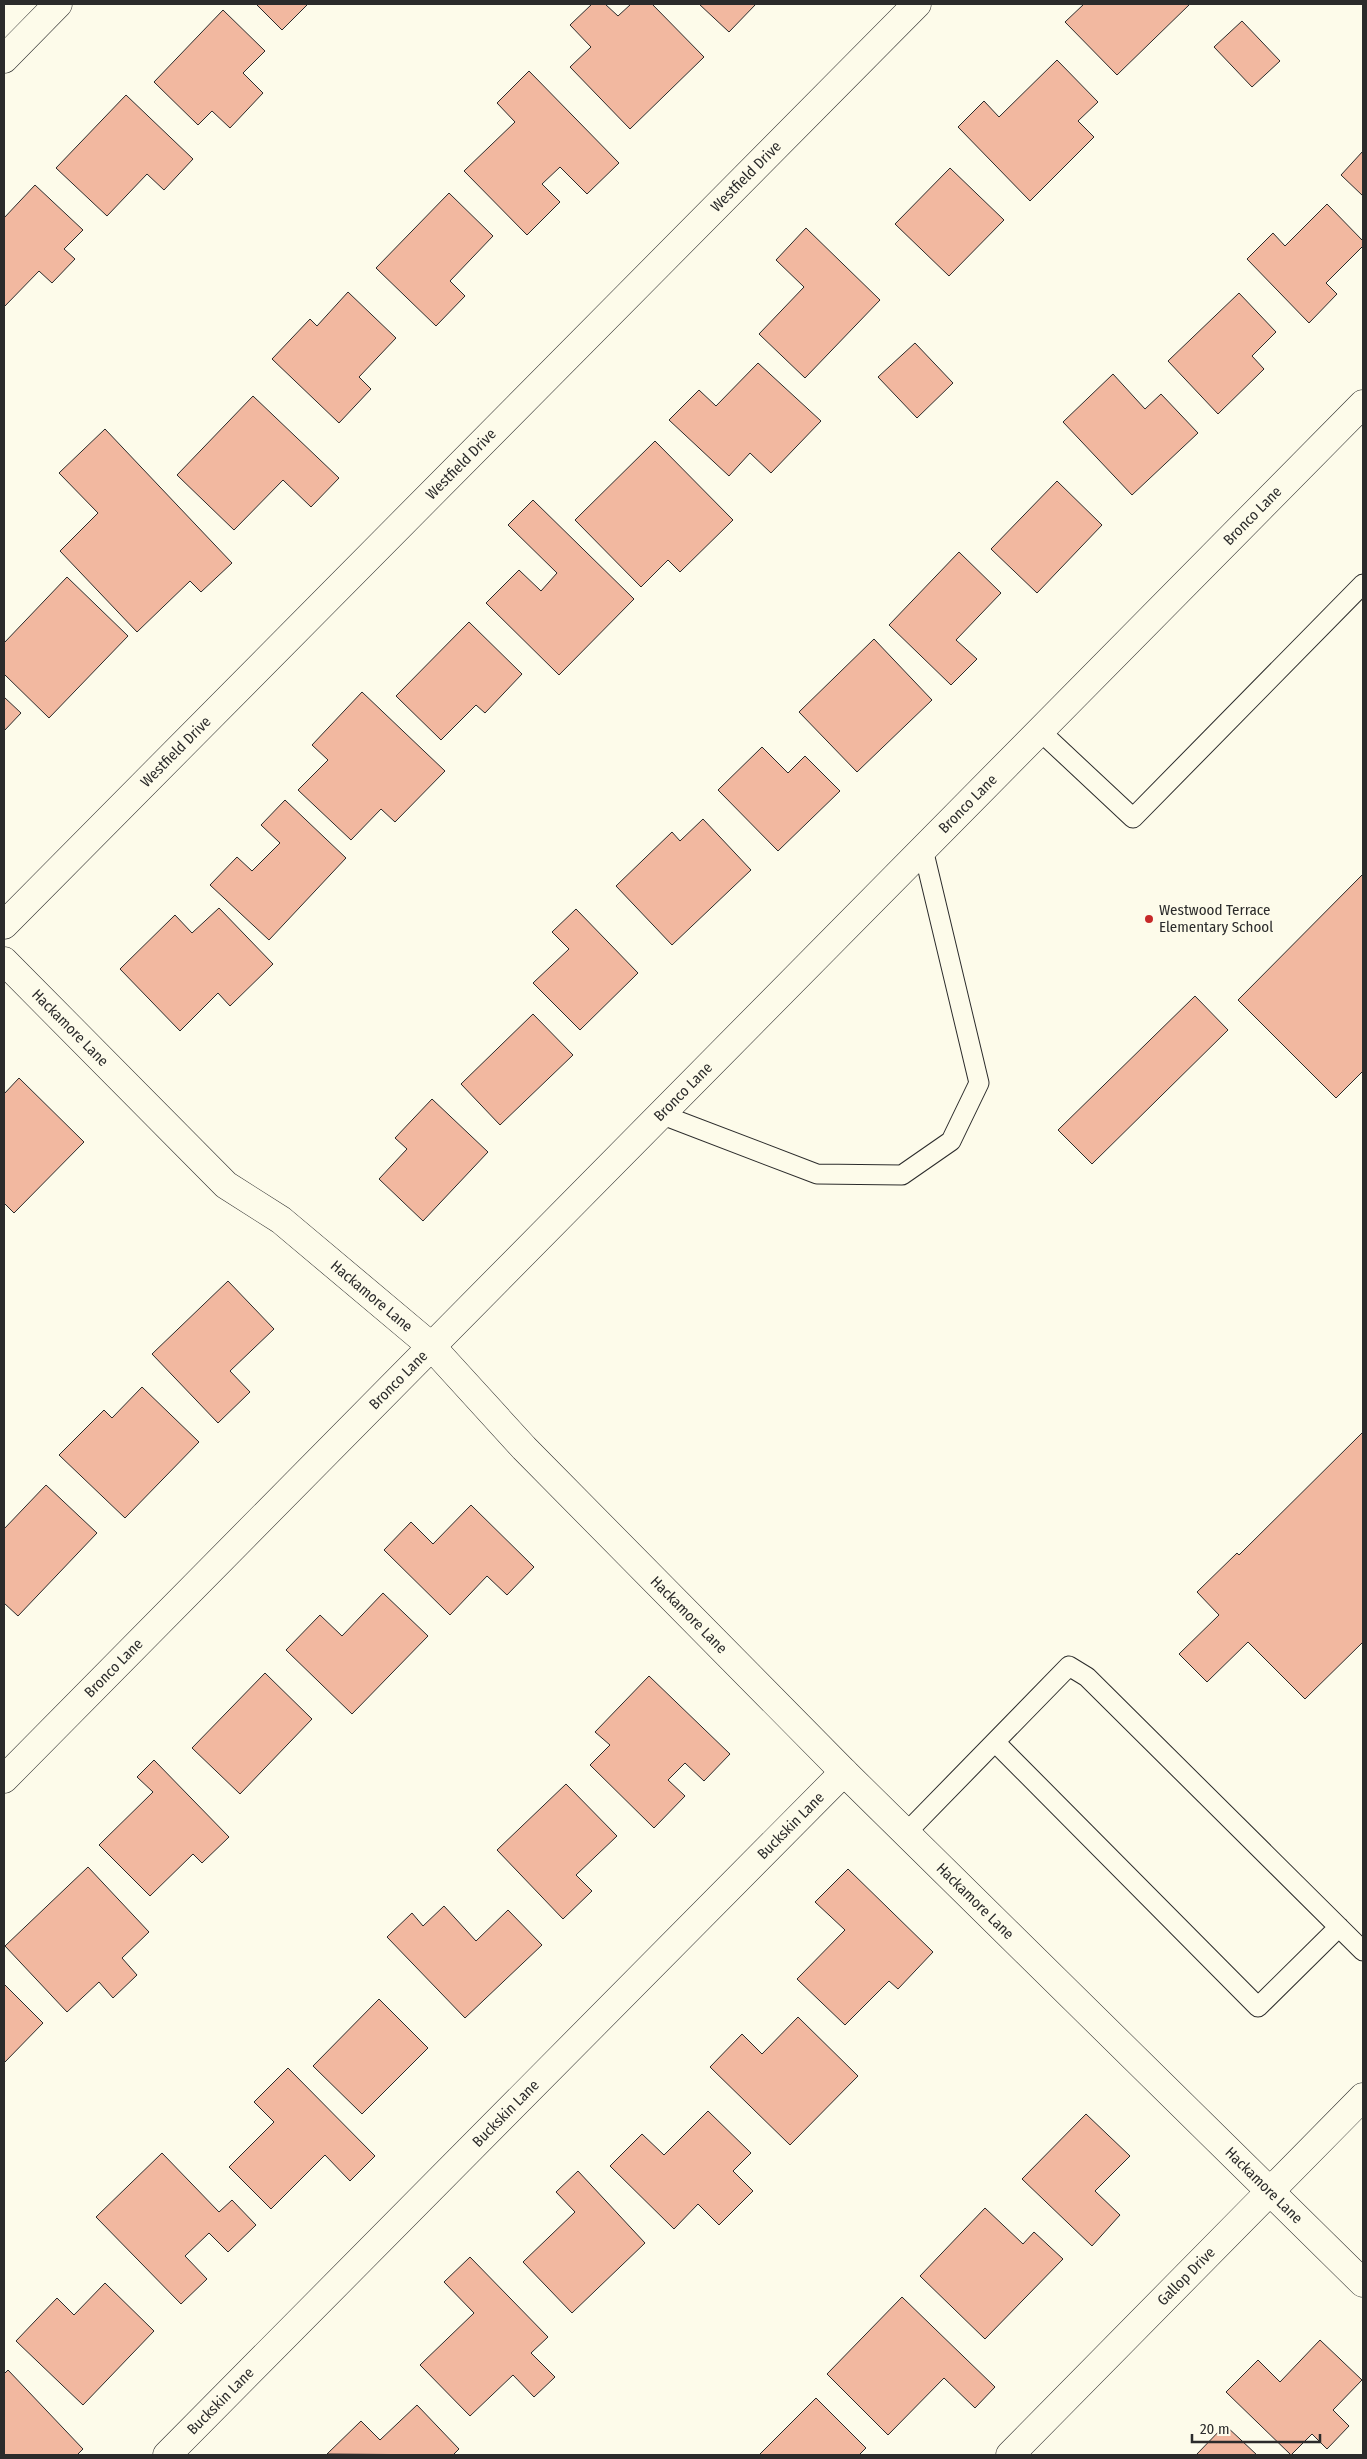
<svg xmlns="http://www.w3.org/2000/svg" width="1367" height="2459" font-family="'Fira Sans Condensed',sans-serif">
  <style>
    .building { fill: #f2b8a0; stroke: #2b2b2b }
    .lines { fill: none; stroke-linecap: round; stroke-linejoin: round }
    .service-casing { stroke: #2b2b2b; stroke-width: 21 }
    .minor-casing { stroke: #2b2b2b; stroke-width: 29 }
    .service { stroke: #fdfbea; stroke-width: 19 }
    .minor { stroke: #fdfbea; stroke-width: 28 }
    .poi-dot { fill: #c62828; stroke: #fdfbea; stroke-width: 2 }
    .labels { text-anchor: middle; stroke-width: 4; stroke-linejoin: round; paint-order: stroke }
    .street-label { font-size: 15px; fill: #2b2b2b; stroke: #fdfbea }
    .poi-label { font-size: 15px; fill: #2b2b2b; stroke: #fdfbea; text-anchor: start }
  </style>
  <rect width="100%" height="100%" fill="#fdfbea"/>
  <path class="building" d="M256,4H308L282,30Z
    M592,4H605L618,16L631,4H652L704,57L630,129L570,67L591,47L570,25Z
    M699,4H756L729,32Z
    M1084,4H1190L1117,75L1065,22Z
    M223,10L265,51L243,73L263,93L230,128L212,111L198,125L154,82Z
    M1242,21L1280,61L1252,87L1214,47Z
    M1057,60L1098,102L1078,121L1094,137L1030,201L958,127L984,101L999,117Z
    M529,71L619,163L587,194L560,167L542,184L560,202L527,235L464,171L515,122L497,103Z
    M126,95L193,159L164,190L147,174L107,216L56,168Z
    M1363,151V196L1341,175Z
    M950,168L1004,220L949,276L895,224Z
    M35,185L83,230L64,249L75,259L52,283L39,271L4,307V218Z
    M449,193L493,236L450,281L465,296L436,326L376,268Z
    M1327,204L1363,241V246L1326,283L1337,294L1309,323L1247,259L1273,233L1285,246Z
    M806,228L880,300L805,378L759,334L804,287L776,260Z
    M348,292L396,338L359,377L371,389L339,423L272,359L310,319L317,326Z
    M1239,293L1276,332L1252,356L1264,369L1218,414L1168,361Z
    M915,343L953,383L917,418L878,377Z
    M758,363L821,421L771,473L750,453L729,476L669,420L699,390L716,406Z
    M1113,374L1145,409L1161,394L1198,433L1132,495L1063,422Z
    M253,396L339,478L311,507L283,480L234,530L177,475Z
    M105,429L232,563L201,592L190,581L137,632L60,551L98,513L59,473Z
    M655,441L733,520L680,572L668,560L641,587L575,520Z
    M1057,481L1102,525L1037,593L991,549Z
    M533,500L634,599L559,675L486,603L519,570L541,591L557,573L508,525Z
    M959,552L1001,593L956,640L977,659L951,685L889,625Z
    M67,577L128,636L49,718L4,674V643Z
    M469,622L522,674L485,713L476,705L441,740L396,696Z
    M874,639L932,700L857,772L799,712Z
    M362,692L445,771L395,822L381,809L351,840L298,790L328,760L312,745Z
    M4,697L21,713L4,731Z
    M762,747L788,773L805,756L840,791L778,851L718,790Z
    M285,800L346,858L269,940L210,885L237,857L252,871L280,843L261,825Z
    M703,819L751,870L672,945L616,886L672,832L680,841Z
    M1363,874V1071L1336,1098L1238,1000Z
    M219,908L273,964L230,1006L218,993L180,1031L120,969L175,915L192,933Z
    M576,909L638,973L580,1030L533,983L569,949L552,932Z
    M1195,996L1228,1030L1092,1164L1058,1130Z
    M533,1014L573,1055L500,1125L461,1084Z
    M19,1078L84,1142L14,1213L4,1203V1094Z
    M432,1099L488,1152L423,1221L379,1179L407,1149L395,1138Z
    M228,1281L274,1329L230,1371L250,1392L218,1423L152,1354Z
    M142,1387L199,1442L125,1518L59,1455L104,1410L112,1418Z
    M1363,1432V1642L1305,1699L1248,1642L1207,1682L1179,1654L1219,1615L1197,1592L1237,1553L1239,1555Z
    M46,1485L97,1533L18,1616L4,1603V1529Z
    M471,1505L534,1567L507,1595L487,1576L450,1615L384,1550L411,1522L433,1544Z
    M383,1593L428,1636L352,1714L286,1650L320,1615L342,1636Z
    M265,1673L312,1719L240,1794L192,1748Z
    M649,1676L730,1754L704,1781L685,1763L668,1780L685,1796L654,1828L590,1765L610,1745L595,1732Z
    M154,1760L229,1837L202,1863L193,1854L150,1896L99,1845L153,1792L137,1777Z
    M566,1784L617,1836L576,1875L592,1891L563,1919L497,1850Z
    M88,1867L149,1932L122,1958L137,1975L113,1998L99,1982L67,2012L5,1946Z
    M848,1869L933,1952L898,1989L889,1981L845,2025L797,1979L845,1930L815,1902Z
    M444,1906L476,1941L508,1910L542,1945L465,2018L387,1937L412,1913L423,1926Z
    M4,1984L43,2023L4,2063Z
    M379,1999L428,2048L362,2114L313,2066Z
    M798,2017L858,2076L790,2145L710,2067L742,2034L762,2054Z
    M288,2068L375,2156L350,2181L325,2155L271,2209L229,2167L274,2122L254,2102Z
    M708,2111L751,2153L733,2171L753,2191L719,2225L698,2204L674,2229L610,2166L642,2134L664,2155Z
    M1086,2114L1130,2156L1095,2191L1120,2215L1092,2246L1022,2179Z
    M162,2153L219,2212L232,2200L256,2225L228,2252L209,2233L185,2256L207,2279L181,2304L96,2217Z
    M578,2171L645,2243L572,2313L523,2262L575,2212L556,2192Z
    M985,2208L1023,2244L1034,2232L1063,2259L985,2339L920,2276Z
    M470,2257L548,2337L531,2353L555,2377L534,2397L513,2375L470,2416L420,2365L474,2313L444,2282Z
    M105,2283L154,2331L83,2405L16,2341L57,2298L74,2315Z
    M902,2297L995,2387L975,2408L944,2378L888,2435L827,2374Z
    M1320,2340L1362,2380L1333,2410L1349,2426L1327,2449L1312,2434L1291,2455L1226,2392L1258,2360L1280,2382Z
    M8,2370L83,2449L77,2455H4V2374Z
    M816,2398L866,2448L859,2455H759Z
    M417,2405L459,2449L453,2455L327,2454L361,2421L380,2440Z
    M1225,2425L1257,2455H1196Z"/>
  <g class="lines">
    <defs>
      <path id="service" d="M1040,731L1133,818L1363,584
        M660,1114L817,1174L902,1175L951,1141L979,1083L923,849
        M995,1742L1258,2007L1339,1927
        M906,1833L1069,1666L1087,1677L1363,1951"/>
      <g id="minor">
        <path d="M4,59L58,4"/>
        <path id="s1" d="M4,925L917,4"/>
        <path id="s2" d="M4,961L226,1185L281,1220L431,1346L524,1448L844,1772L1363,2283"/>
        <path id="s3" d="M4,1779L1363,404"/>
        <path id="s4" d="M167,2455L844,1772"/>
        <path id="s5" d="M1010,2455L1363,2097"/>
      </g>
    </defs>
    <use href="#service" class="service-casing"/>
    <use href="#minor" class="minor-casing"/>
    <use href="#service" class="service"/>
    <use href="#minor" class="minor"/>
  </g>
  <circle class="poi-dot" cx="1149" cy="919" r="5"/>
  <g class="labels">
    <g class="street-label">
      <text dy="5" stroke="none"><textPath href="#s1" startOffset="1054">Westfield Drive</textPath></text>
      <text dy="5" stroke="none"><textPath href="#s1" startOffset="649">Westfield Drive</textPath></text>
      <text dy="5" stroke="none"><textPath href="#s3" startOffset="1776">Bronco Lane</textPath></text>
      <text dy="5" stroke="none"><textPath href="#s1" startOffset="244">Westfield Drive</textPath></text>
      <text dy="5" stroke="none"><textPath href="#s3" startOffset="1371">Bronco Lane</textPath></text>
      <text dy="5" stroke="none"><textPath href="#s2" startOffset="94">Hackamore Lane</textPath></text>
      <text dy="5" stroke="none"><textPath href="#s3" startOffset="966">Bronco Lane</textPath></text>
      <text dy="5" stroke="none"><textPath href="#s2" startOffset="499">Hackamore Lane</textPath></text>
      <text dy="5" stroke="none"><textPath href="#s3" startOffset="561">Bronco Lane</textPath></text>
      <text dy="5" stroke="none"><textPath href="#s2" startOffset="949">Hackamore Lane</textPath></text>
      <text dy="5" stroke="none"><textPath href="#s3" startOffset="156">Bronco Lane</textPath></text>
      <text dy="5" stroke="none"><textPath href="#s4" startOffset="886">Buckskin Lane</textPath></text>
      <text dy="5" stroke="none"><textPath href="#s2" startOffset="1354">Hackamore Lane</textPath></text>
      <text dy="5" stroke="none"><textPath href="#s4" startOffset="481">Buckskin Lane</textPath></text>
      <text dy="5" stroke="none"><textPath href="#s2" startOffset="1759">Hackamore Lane</textPath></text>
      <text dy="5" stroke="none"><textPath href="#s5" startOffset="251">Gallop Drive</textPath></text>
      <text dy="5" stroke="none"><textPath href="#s4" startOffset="76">Buckskin Lane</textPath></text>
    </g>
    <g class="poi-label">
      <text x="1159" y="915">Westwood Terrace<tspan x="1159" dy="17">Elementary School</tspan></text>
    </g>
  </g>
  <rect width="1367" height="2459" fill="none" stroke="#2b2b2b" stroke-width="10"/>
  <path d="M1192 2434v8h128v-8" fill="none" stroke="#2b2b2b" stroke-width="2.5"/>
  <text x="1200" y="2434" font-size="15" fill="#2b2b2b" stroke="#fdfbea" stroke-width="4" paint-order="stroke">20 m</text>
</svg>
